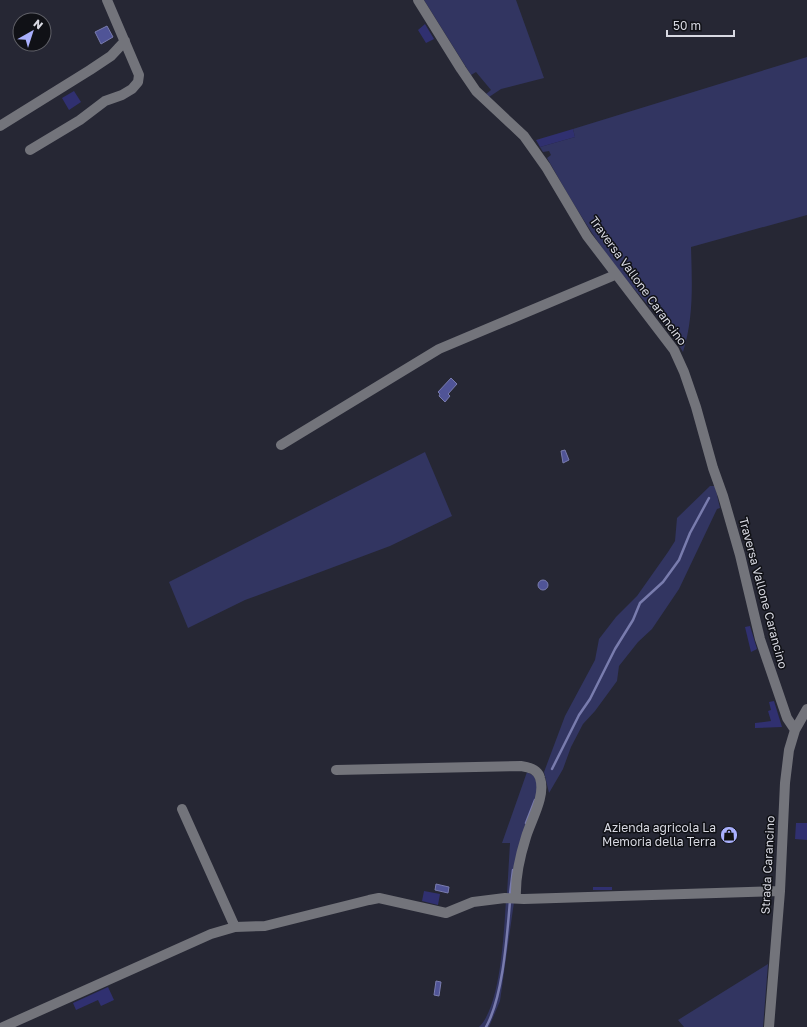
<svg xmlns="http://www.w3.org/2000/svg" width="807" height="1027" font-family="'Golos Text',sans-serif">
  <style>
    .green { fill: #323561 }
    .water { fill: #505497; stroke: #797cae }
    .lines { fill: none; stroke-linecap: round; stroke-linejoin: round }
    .stream { stroke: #797cae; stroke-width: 2.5 }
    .building { fill: #303070 }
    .minor { stroke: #73747b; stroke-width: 10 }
    .labels { text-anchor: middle; stroke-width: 3; stroke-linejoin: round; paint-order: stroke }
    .street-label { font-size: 12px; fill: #d8d9e2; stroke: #101116 }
    .poi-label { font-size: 12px; fill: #d8d9e2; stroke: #101116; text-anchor: end }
  </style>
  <rect width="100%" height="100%" fill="#262734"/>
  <path class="green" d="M424,0H516L544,78L501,89L489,97L486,94L491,90L476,72L471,75Z
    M807,57V215L691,247C692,283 694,317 683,352C668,323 643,301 623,276C593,238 571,200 547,158L551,155L549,151L543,152L540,147L575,137L573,129Z
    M425,452L452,516L390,546L245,600L188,628L169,582Z
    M710,486H715L720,508L717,509L679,589L652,629L638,642L619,666L617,681L595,711L583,724L571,747L563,769L549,793L544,772L565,716L595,660L599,639L616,617L637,596L668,552L675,541L677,518Z
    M527,772L534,776L539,788L513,895L507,894L510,843H502Z
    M506,900L514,902L500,1001L489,1027H479C501,1006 504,931 506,900Z
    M768,964L763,1027H684L678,1020Z"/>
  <path class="water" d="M107,26L113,37L101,44L95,32Z
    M451,378L457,384L448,394L450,396L445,402L439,396L440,394L438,392Z
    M565,450L569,460L563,463L561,451Z
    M538 585a5 5 0 1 1 10 0a5 5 0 1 1-10 0Z
    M436,884L449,887L448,893L435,890Z
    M436,981L441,982L439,996L434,995Z"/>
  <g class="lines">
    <path class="stream" d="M552,769L579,715L590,699L615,649L633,620L640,603L663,582L679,560L690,533L709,498
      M526,823L535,800
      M510,894L513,870
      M486,1027C503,997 507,936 510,901"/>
  </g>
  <path class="building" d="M425,24L434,39L426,43L418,30Z
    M74,91L81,102L69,110L62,98Z
    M573,129L575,137L540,147L536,140Z
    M750,626L757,649L751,652L745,627Z
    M774,701L782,727L755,728V723L771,721L768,711L771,710L769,702Z
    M796,823H807V840L795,839Z
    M593,887H612V890H593Z
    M424,891L440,894L438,905L422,901Z
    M108,987L114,1000L101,1006L98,1000L76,1010L73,1003Z"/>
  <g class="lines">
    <path class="minor" d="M418,0L461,69L476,91L524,136L546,167L587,236L674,350L684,372L696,407L713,468L723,496L740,555L760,639L787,718L795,730
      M0,126L90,70L111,56L125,41
      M30,150L80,120L105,101L122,95L132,89L138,82L139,75L107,0
      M281,445L439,349L615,275
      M336,770L521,766C529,767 538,769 540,778C546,796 531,820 526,837C520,856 515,878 516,898
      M182,809L235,927
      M3,1027L211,934L235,927L265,926L369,900L379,898L446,913L473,902L505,898L524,899L780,891
      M769,1027L780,891L785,783L789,750L795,730L807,709"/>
  </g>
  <defs>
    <symbol id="shop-disc" viewBox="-11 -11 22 22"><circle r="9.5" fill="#a9b0fc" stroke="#101116"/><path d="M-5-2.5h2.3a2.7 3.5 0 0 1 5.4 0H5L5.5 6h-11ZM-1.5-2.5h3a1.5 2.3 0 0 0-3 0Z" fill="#111"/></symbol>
  </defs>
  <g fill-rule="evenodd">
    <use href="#shop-disc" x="719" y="825" width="20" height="20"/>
  </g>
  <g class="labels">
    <g class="street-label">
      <text transform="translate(638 281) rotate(54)" y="4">Traversa Vallone Carancino</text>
      <text transform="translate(763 593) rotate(75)" y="4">Traversa Vallone Carancino</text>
      <text transform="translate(768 865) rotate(-87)" y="4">Strada Carancino</text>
    </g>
    <g class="poi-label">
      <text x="716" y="832">Azienda agricola La<tspan x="716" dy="14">Memoria della Terra</tspan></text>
    </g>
  </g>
  <g transform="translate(32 32) rotate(39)"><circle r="19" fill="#101116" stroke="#606168"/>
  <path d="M0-3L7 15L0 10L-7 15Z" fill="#a9b0fc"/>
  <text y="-6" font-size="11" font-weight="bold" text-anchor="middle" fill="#d8d9e2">N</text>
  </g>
  <path d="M667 30v6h67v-6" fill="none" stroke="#d8d9e2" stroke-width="2"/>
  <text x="673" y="30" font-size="12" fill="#d8d9e2" stroke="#101116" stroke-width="3" paint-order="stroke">50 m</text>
</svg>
